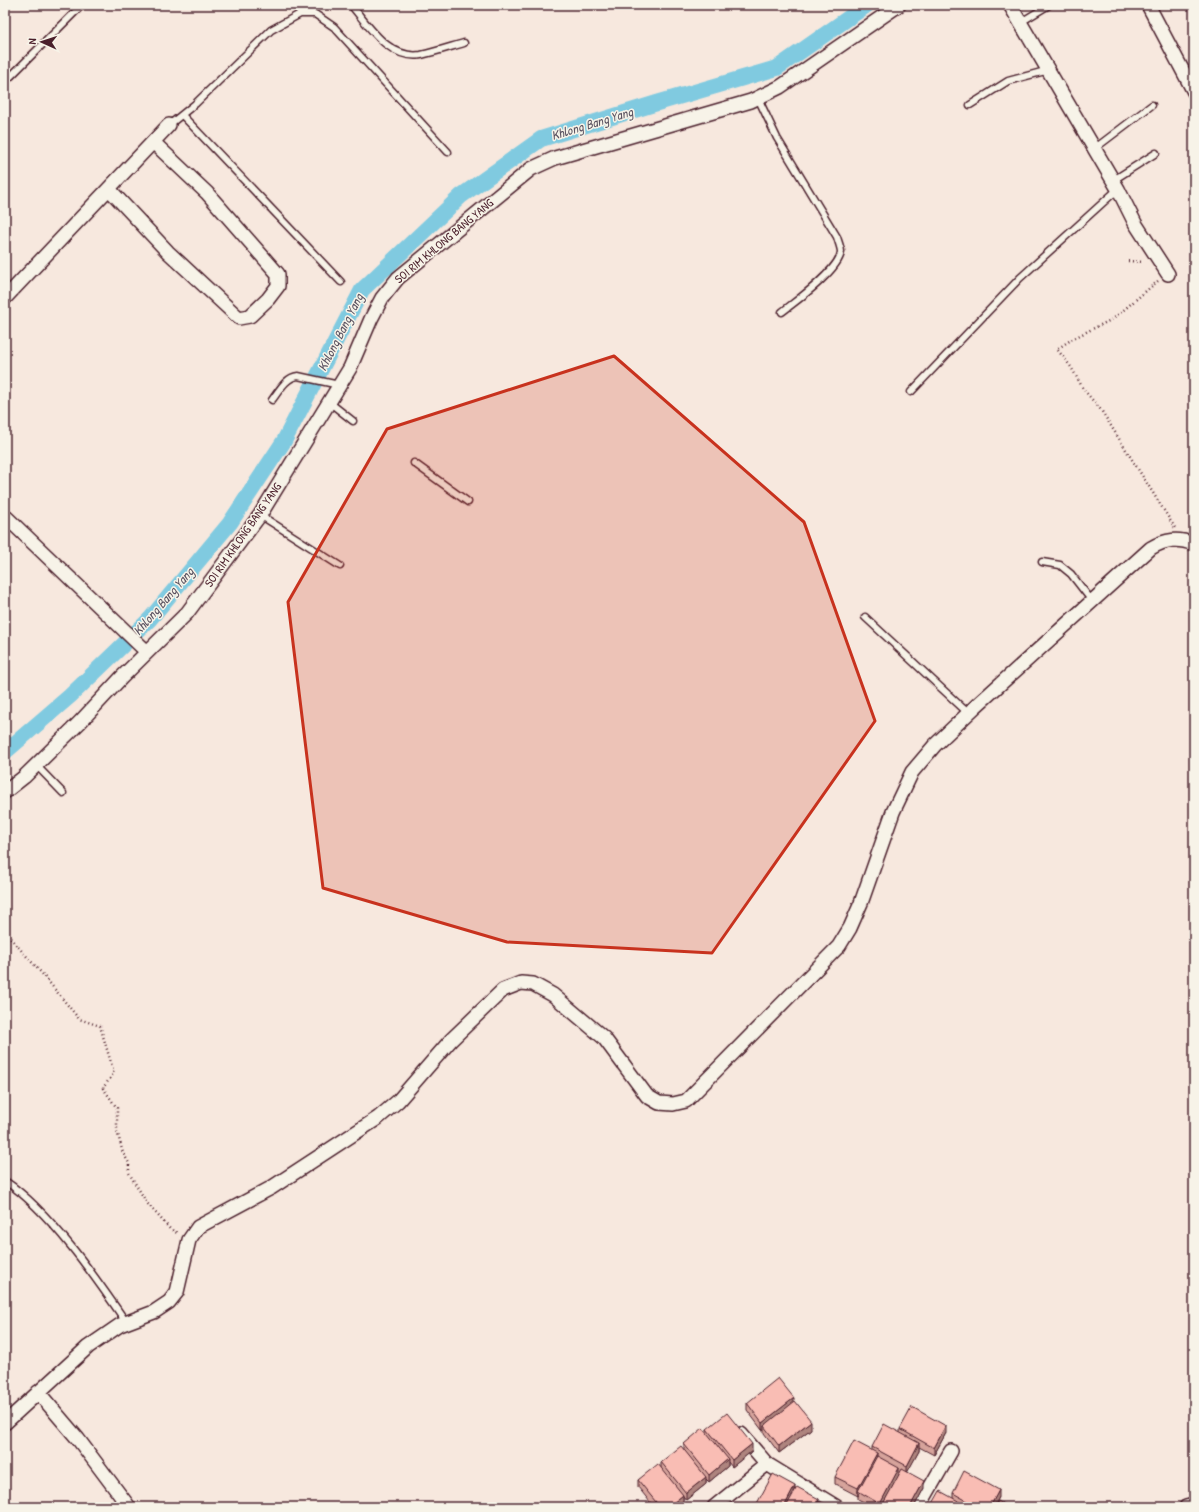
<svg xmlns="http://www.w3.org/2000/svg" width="1199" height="1512" font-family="'Patrick Hand',sans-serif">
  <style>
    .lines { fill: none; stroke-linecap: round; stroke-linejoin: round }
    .canal { stroke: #80cae0; stroke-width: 16 }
    .lane-casing { stroke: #4a1f2b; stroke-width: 9 }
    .street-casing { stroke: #4a1f2b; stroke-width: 16 }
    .path { stroke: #4a1f2b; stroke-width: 2.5; stroke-dasharray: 1 3; stroke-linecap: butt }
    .lane { stroke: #f7f3e8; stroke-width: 6 }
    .street { stroke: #f7f3e8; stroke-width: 13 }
    .wall { fill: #d6a39b; stroke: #4a1f2b }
    .shaded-wall { fill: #ae847e; stroke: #4a1f2b }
    .building { fill: #f9bdb4; stroke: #4a1f2b }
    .marked { fill: #c8321e; fill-opacity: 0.2; stroke: #c8321e; stroke-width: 3; stroke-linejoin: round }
    .labels { text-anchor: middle; stroke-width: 3; stroke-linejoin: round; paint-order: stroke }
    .street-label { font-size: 12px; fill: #4a1f2b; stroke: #f7f3e8 }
    .water-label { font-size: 13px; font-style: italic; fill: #5a5261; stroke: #f7f3e8 }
  </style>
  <rect width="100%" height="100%" fill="#f7e8de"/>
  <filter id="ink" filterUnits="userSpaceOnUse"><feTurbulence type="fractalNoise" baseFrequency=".025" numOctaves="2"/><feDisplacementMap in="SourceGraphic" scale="8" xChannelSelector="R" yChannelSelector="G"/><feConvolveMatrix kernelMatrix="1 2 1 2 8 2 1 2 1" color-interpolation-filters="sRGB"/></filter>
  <g filter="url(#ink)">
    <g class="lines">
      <path class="canal" d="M5,752L70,696L150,619L230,523L284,441L362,290L461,196L541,139L657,103L777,68L867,5"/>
      <defs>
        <path id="lane" d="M351,5C369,26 389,60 421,55C435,52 450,47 464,43
          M1021,22L1049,5
          M5,82L82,5
          M758,98L777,138L837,237C838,241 841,248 841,252C839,270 796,301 782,312
          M970,105L1008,81L1049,70
          M182,115L341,282
          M169,125L195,104L271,30L300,14H315L334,27L448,152
          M1094,149L1152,105
          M1112,181L1156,153
          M911,392L1020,278L1118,189
          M272,400C279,391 286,377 298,376L339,385
          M329,402L353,421
          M414,463L468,502
          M260,515L340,566
          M1042,562L1060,565L1071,574L1092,601
          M865,617L968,713
          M36,765L63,793
          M5,1181C49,1210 96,1278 126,1322"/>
        <path id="street" d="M1010,5L1118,189L1135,223L1168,274
          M1148,5L1194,92
          M109,189L168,252L239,318L250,316L268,299L278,286V274L207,193L153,142
          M5,298L169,125
          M5,516L147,652
          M5,792L24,777L80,722L122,677L187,613L260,515L350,368L371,319L382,298L398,278L531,169L555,158L751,101L780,87L899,5
          M38,1392L78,1439L129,1507
          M5,1423L88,1347L120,1325L154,1312L169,1302L177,1292L189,1240L198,1227L271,1188L378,1118L398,1101L451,1040L503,990L521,983L533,984L553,995L604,1038L647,1096L659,1103L673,1104L686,1101L839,946L850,928L861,903L893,812L912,772L935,745L976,706L1151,548C1166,539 1178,538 1194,544
          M741,1434L767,1464
          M714,1507L767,1464L837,1507
          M919,1507L951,1451
          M1186,1507L1194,1505"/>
      </defs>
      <use href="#lane" class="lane-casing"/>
      <use href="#street" class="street-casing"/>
      <path class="path" d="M1128,261L1144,262
        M1158,281L1113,319L1074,338L1057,349L1071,367L1084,390L1101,410L1175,528
        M5,932L44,976L79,1019L100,1026L114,1073L103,1088L117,1108V1131L123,1153L129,1163V1173L147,1203L170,1229L177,1233"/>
      <use href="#lane" class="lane"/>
      <use href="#street" class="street"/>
    </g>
    <path class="wall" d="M794,1402L811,1429L779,1453L764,1433V1429L762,1430L747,1410V1403Z
      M707,1429L752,1451L732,1467L728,1462V1466L709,1482L706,1479V1484L686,1500L683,1496V1502L677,1507H654L638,1487V1480L661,1468V1462L684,1449V1444L707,1433Z
      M900,1429L946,1433L934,1455L919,1447V1451L907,1472L924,1488L914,1507H883V1506L882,1507H873L858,1499V1495V1496L835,1484V1477L872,1451V1447L900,1433Z
      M953,1493L999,1497L994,1507H965L962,1506V1507L953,1498Z"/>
    <path class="shaded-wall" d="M794,1398V1406L764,1426V1429L762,1430V1423Z
      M811,1421V1429L779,1453V1446Z
      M946,1426V1433L934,1455V1448Z
      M919,1443V1451L907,1473V1466Z
      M752,1444V1451L732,1467V1460Z
      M877,1453V1461L858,1491V1496V1488Z
      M728,1459V1466L709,1482V1475Z
      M899,1468V1476L883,1504L882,1507H880V1504Z
      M706,1477V1484L686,1500V1493Z
      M924,1481V1488L914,1507H910Z
      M795,1486V1493L788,1507H784Z
      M999,1490V1497L994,1507H990Z
      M683,1495V1502L677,1507H668Z
      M819,1499V1506L815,1507Z"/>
    <path class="building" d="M778,1378L794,1398L762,1423L747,1403Z
      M795,1401L811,1421L779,1446L764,1426Z
      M912,1407L946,1426L934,1448L900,1429Z
      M727,1413L752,1444L732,1460L707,1429Z
      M884,1424L919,1443L907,1466L872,1447Z
      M703,1428L728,1459L709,1475L684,1444Z
      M854,1441L877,1453L858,1488L835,1477Z
      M681,1446L706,1477L686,1493L661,1462Z
      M877,1456L899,1468L880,1504L858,1491Z
      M658,1464L683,1495L668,1507H660L638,1480Z
      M902,1469L924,1481L910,1507H888L883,1504Z
      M964,1471L999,1490L990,1507H978L953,1493Z
      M773,1474L795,1486L784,1507H755Z
      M797,1487L819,1499L815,1507H786Z
      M940,1491L962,1503L960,1507H931Z
      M820,1501L831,1507H817Z
      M998,1501L1009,1507H995Z"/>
  </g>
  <path class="marked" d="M614,356L804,522L875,721L712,953L507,942L323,888L288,602L387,429Z"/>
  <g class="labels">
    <g class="street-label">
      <text transform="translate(444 241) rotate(-40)" y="4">SOI RIM KHLONG BANG YANG</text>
      <text transform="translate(243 535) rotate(-55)" y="4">SOI RIM KHLONG BANG YANG</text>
    </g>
    <g class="water-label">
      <text transform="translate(592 123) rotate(-17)" y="5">Khlong Bang Yang</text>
      <text transform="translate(340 332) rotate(-63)" y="5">Khlong Bang Yang</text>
      <text transform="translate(163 601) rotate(-49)" y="5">Khlong Bang Yang</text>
    </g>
  </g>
  <rect width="1199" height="1512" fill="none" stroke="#f7f3e8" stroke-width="20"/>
  <rect x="10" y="10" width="1179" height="1492" fill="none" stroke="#4a1f2b" stroke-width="1.5" filter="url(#ink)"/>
  <g transform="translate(42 42) rotate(273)" stroke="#f7f3e8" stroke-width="3" paint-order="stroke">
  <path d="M0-3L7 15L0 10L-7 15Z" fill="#4a1f2b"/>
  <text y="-6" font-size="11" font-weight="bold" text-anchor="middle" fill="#4a1f2b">N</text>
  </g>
</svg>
